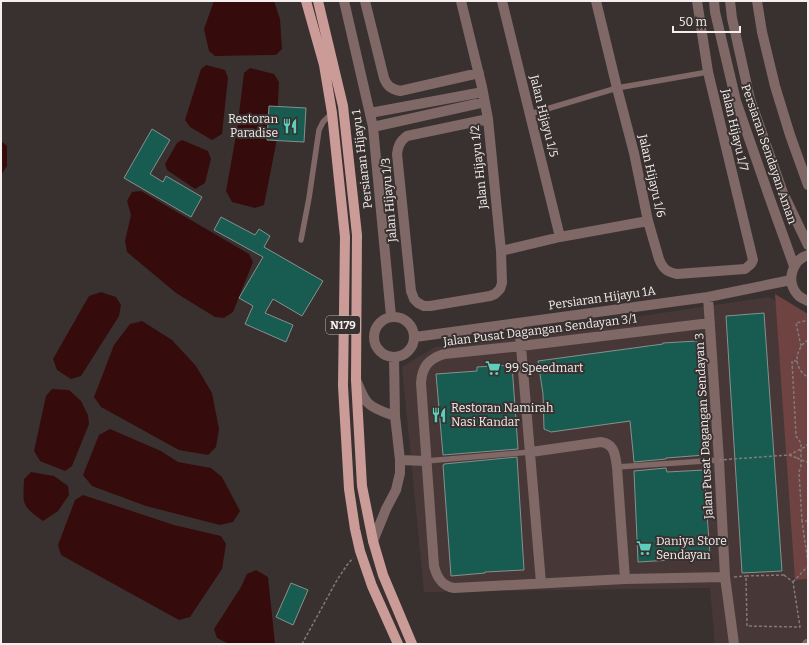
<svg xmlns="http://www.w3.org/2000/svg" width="809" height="645" font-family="Bitter,serif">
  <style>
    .built { fill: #473837 }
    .green { fill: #6e4341 }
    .water { fill: #360b0c }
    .building { fill: #185b50; stroke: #87908e }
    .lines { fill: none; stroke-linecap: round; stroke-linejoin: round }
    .path { stroke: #827a7a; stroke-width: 1.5; stroke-dasharray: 3 2; stroke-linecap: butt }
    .service { stroke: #7f6866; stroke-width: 5.5 }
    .minor { stroke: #7f6866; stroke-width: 10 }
    .tertiary { stroke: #7f6866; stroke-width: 10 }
    .primary { stroke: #cb9b97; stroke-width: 10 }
    .path-bridge { stroke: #827a7a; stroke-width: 1.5; stroke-dasharray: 3 2; stroke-linecap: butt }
    .labels { text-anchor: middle; stroke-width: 4; stroke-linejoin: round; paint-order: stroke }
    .shield { fill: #393130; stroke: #bcb5b5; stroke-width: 1 }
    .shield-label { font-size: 11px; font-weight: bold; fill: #f4eeee }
    .street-label { font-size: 12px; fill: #f4eeee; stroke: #393130 }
    .poi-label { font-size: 12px; fill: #f4eeee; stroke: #393130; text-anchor: start }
  </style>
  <rect width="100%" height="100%" fill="#393130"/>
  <path class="built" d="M769,297L808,321V644H715L710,588L424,592L402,367L435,347Z"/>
  <path class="green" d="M775,294L808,314V579L795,580Z"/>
  <path class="water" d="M214,1H274L280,19L282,49L276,55L215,56L209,51L204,29Z
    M206,65L225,70L228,78L222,134L212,140L190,127L185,120L201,69Z
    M250,68L274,74L279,82L276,144L264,205L255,208L232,202L226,191L237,130L244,73Z
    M182,140L208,151L211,159L205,183L195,189L167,170L165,164L177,143Z
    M1,141L7,146V166L1,175Z
    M141,191L249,254L253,262L233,312L224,318L215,317L176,293L127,252L125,241L131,215L127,201L132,192Z
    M101,292L116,297L121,305L119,316L81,376L71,379L57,370L53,359L89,296Z
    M142,321L172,340L196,366L212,393L219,429L216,447L208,455L179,450L101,407L94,397L114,345L130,324Z
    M52,389L69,390L81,401L88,415L89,424L72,466L65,471L40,461L34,451L46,396Z
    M110,429L161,451L178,462L211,468L222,477L240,511L233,522L220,525L146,506L92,486L83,475L99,435Z
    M31,472L54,476L68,486L69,495L58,511L43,521C21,505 23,505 24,479Z
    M83,495L174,525L221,536L226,544L222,569L190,617L179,620L61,555L58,545L75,500Z
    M256,570L268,577L275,644H229L217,638L214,629L241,587L247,574Z"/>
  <path class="building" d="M269,106L306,108L304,142L267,140Z
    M152,129L170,140L150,174L163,182L166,176L202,197L191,217L124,178Z
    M221,217L255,235L259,229L270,236L264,247L323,281L302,316L273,299L265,313L293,325L286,342L245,324L253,306L239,298L263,257L214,230Z
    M764,313L782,571L742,573L726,316Z
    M697,341L705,455L666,458V459L634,462L630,421L551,432L544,429L543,394L538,361L663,344V343Z
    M512,365L518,449L443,455L436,374L477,371V367Z
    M517,457L524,570L485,572V573L451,576L443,465H444V464Z
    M666,468L667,472L704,470L710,556L671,559V560L638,562L634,471Z
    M291,583L308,590L293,625L276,617Z"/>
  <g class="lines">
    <path class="path" d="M808,340C794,349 793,369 808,377
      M801,346L796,323L805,321L808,322
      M797,361H792L796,436L801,443V466L799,472L802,521
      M789,455L797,458
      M806,462H808
      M808,521H802L808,563
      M784,575L793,582L800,627L747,626L746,576Z
      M734,577L746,576
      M793,582L808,566
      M302,644L337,580L347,565L353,558"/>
    <path class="service" d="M530,114L617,88L708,72
      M301,240L309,198L319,130L323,122L332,113
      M426,461L531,452
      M617,467L719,460"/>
    <path class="minor" d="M344,1L373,127L391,316
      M365,1L384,78C387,86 391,89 400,91L479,73
      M461,1L482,87L488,119L501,251L502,283L500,289L495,294L490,296L430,306H424L418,303L414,299L411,291L397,154C398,146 400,141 407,136L488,119
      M502,1L560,237
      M596,1L617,88L634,153L648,221L659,259C663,269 667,272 677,274L745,269L751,264L753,260L708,72L697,1
      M757,1L762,32L775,86L790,135L808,185
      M370,113L483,92
      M373,127L485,102
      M501,251L560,237L648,221
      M708,297L719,460L725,577L734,644
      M374 337a20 20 0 1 1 40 0a20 20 0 1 1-40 0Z
      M519,323L541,583
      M710,323L521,346L444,354C429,359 422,366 421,383L434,566C437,578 442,586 454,588L625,579L725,577
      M415,337L708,297L791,280
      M356,380C360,388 362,397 368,403C375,410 387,413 395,416
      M531,452L601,442C615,444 615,455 617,467L625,579
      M400,460L426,461
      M373,541L386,509L396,490L400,473V460L395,416L394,357
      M807,644H808"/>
    <path class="tertiary" d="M714,1L715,12L736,101L770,199L794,266
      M730,1L732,18L750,99L783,193L808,245
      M808,255C792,260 786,281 797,294C800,298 804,299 808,301"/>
    <path class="primary" d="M306,1L324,65L332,113L345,237L343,386L349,489L355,529L360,551L372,586L398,644
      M318,1L343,106L357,235L356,380L362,486L373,541L383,575L412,644"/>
    <path class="path-bridge" d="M797,458L806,462
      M719,460L789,455L805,447L808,444"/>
  </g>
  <defs>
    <symbol id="restaurant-bare" viewBox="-9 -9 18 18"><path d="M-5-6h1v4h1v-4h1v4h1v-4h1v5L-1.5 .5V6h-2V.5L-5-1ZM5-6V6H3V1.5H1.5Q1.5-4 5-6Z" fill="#5dceb9" stroke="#393130" stroke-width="2.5" paint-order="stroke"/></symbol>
    <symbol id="supermarket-bare" viewBox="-9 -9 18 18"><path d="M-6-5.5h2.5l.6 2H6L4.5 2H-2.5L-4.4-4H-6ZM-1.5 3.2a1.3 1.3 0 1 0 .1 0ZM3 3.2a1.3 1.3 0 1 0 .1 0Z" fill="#5dceb9" stroke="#393130" stroke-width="2.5" paint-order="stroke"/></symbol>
  </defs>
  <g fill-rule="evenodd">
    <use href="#restaurant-bare" x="279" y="115" width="22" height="22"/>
    <use href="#supermarket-bare" x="482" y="357" width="22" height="22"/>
    <use href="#restaurant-bare" x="428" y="404" width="22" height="22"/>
    <use href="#supermarket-bare" x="633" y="537" width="22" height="22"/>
  </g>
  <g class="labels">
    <rect class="shield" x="326" y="316" width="34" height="18" rx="3"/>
    <g class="shield-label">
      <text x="343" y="329">N179</text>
    </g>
    <g class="street-label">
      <text transform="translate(544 116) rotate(76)" y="4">Jalan Hijayu 1/5</text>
      <text transform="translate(735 130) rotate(77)" y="4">Jalan Hijayu 1/7</text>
      <text transform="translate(769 154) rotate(71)" y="4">Persiaran Sendayan Aman</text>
      <text transform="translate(362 159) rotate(-97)" y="4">Persiaran Hijayu 1</text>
      <text transform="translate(479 167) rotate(-96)" y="4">Jalan Hijayu 1/2</text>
      <text transform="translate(652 176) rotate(77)" y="4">Jalan Hijayu 1/6</text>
      <text transform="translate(389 200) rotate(-95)" y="4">Jalan Hijayu 1/3</text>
      <text transform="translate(602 298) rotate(-8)" y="4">Persiaran Hijayu 1A</text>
      <text transform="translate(540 330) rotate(-7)" y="4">Jalan Pusat Dagangan Sendayan 3/1</text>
      <text transform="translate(704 426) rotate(-93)" y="4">Jalan Pusat Dagangan Sendayan 3</text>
    </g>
    <g class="poi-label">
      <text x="278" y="123" text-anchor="end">Restoran<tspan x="278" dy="14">Paradise</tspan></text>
      <text x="505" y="372">99 Speedmart</text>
      <text x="451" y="412">Restoran Namirah<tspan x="451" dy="14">Nasi Kandar</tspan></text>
      <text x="656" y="545">Daniya Store<tspan x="656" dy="14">Sendayan</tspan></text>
    </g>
  </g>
  <rect width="809" height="645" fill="none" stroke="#f4eeee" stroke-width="4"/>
  <path d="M673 26v6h67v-6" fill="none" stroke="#f4eeee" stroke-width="2"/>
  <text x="679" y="26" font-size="12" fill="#f4eeee" stroke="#393130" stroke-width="3" paint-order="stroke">50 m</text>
</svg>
